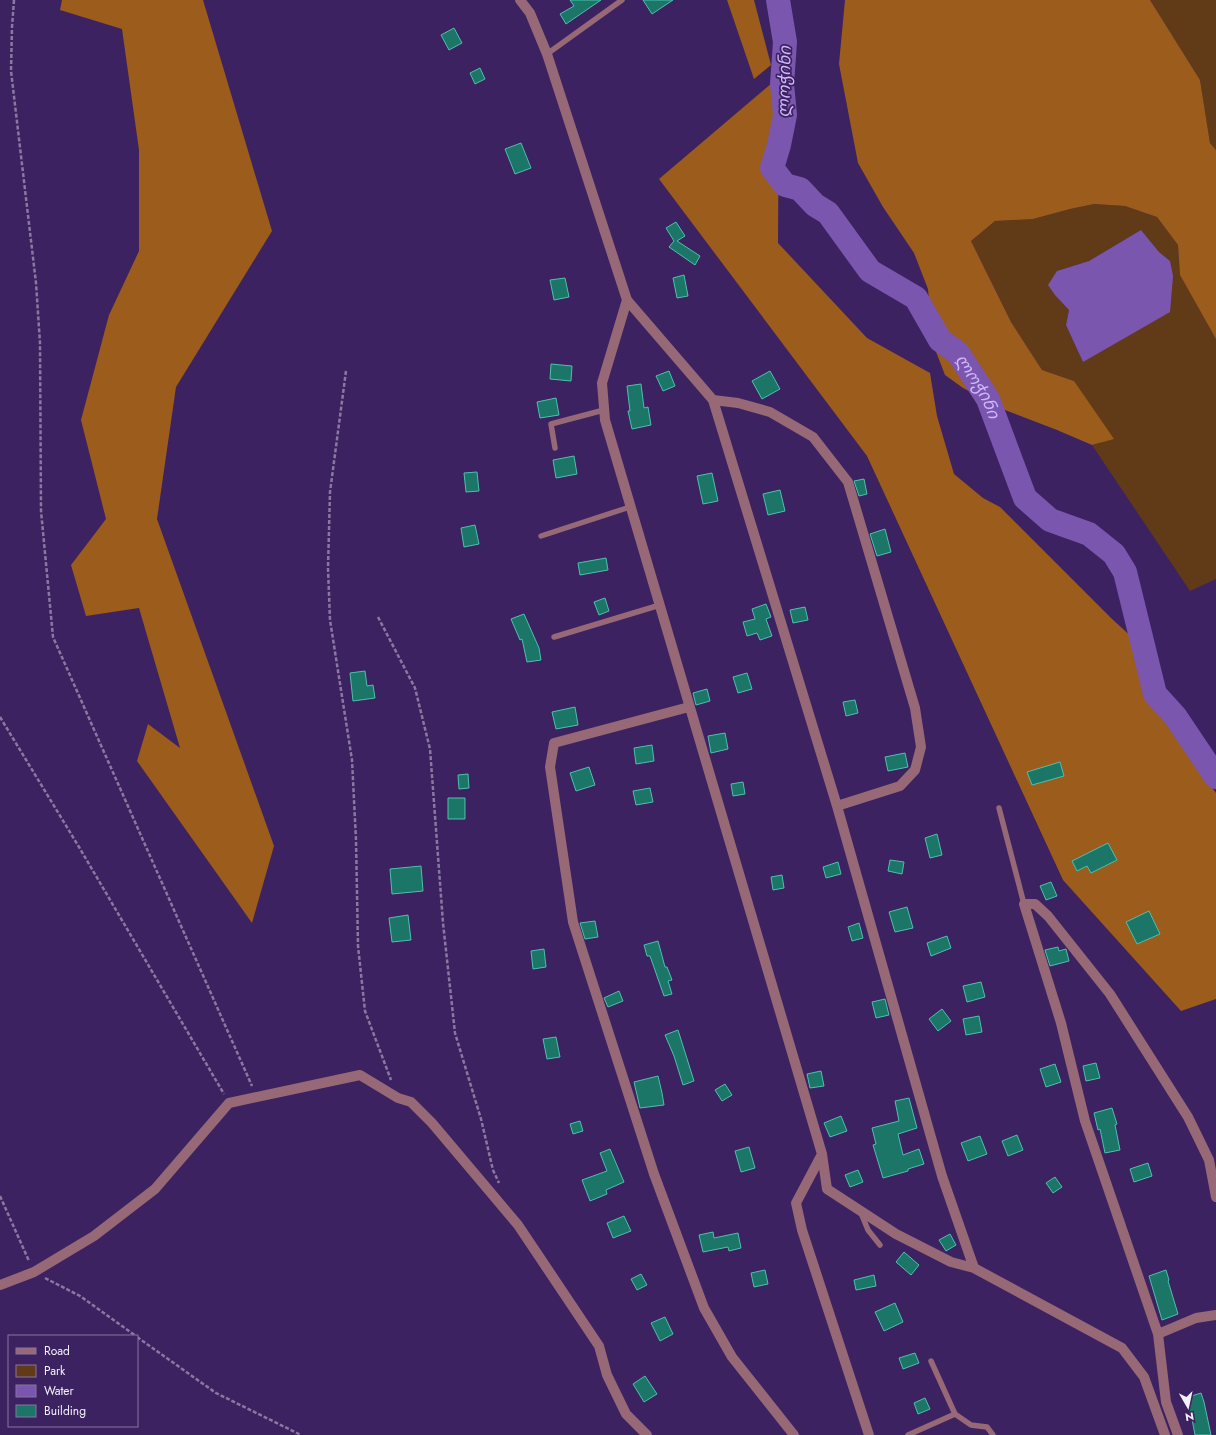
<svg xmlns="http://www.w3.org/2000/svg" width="1216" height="1435" font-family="Jost,'Noto Sans Georgian',sans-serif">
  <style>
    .green { fill: #613b18; fill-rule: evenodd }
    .forest { fill: #9b5c1c }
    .water { fill: #7a56af }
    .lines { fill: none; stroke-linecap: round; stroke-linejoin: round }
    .river { stroke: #7a56af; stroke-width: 24 }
    .building { fill: #1c7668; stroke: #4fc0ad }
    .path { stroke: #8979a0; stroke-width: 2.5; stroke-dasharray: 4 2; stroke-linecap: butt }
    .service { stroke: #976876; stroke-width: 5.5 }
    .minor { stroke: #976876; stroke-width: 10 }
    .labels { text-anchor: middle; stroke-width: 3.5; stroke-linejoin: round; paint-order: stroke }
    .water-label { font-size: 17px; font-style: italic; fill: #cfb6fd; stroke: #3c2260 }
  </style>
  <rect width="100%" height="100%" fill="#3c2260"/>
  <path class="green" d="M1150,0H1216V150L1210,143L1200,80Z
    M1094,204L1125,206L1157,217L1178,245L1180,275L1214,335L1216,334V579L1190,591L1092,445L1101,443L1074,381L1042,370L1011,322L971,241L995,221L1033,219L1070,209ZM1141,230L1159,252L1170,261L1083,362L1066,325L1069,310L1057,271L1089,261Z"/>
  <path class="forest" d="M62,0H203L272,231L176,387L157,519L274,846L252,923L137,761L148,724L180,748L139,608L86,616L71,565L106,519L81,420L109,315L139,251V150L122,29L60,10Z
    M727,0H754L771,65L754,79Z
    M845,0H1150L1200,80L1210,143L1216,150V339L1180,275L1178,245L1157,217L1125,206L1094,204L1070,209L1033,219L995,221L971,241L1011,322L1042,370L1074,381L1114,439L1092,445L1057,430L1005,410L963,388L945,375L933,344L928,289L914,253L883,207L858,163L839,64Z
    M779,77L778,243L867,338L930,373L937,416L954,474L983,498L1000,507L1111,618L1135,640L1150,699L1216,793V999L1181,1011L1063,880L867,456L659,179Z"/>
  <path class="water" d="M1141,230L1159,252L1170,261L1173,276L1170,312L1083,362L1066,325L1069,310L1055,295L1048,285L1057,271L1089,261Z"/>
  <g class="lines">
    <path class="river" id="s1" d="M778,0L785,42L782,84L785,115L779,145L772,168L785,185L800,189L815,205L828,213L870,271L916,298L940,340L958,353L988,399L1025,498L1050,520L1089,534L1114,554L1125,572L1155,694L1175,716L1216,777"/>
  </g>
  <path class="building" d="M570,0H601L566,24L560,14L574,6Z
    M643,0H673L652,14Z
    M454,28L462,43L449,50L441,35Z
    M480,68L485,79L475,84L470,73Z
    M521,143L531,168L515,174L505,149Z
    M676,222L685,236L677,241L700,256L695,265L669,247L674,241L666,228Z
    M684,275L688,296L677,298L673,278Z
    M565,278L569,297L554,300L550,280Z
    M551,364L572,366L571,381L550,379Z
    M669,371L675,386L663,391L656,376Z
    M770,371L780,389L762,399L752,381Z
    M641,384L644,408L648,407L651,425L632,429L628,411H630L627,386Z
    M556,398L559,415L540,418L537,402Z
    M574,456L577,474L556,478L553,460Z
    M477,472L479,491L466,492L464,473Z
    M712,473L718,501L703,504L697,476Z
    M864,479L867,494L859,496L854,481Z
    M780,490L785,511L768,515L763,494Z
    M475,525L479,544L464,547L461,528Z
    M885,529L891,552L877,556L870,534Z
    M606,558L608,570L580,575L578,563Z
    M605,598L609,611L599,615L594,602Z
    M766,604L771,617L766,619L772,636L760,640L757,633L747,636L743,622L755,619L752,609Z
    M805,607L808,620L793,623L790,610Z
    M524,614L539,648L541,660L527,662L522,639L520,640L511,619Z
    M365,671L367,686L373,685L375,698L353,701L350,673Z
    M747,673L752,689L738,693L733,677Z
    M707,689L710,701L696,705L693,693Z
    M855,700L858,713L846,716L843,702Z
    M575,707L578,725L556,729L552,712Z
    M725,733L728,749L711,753L708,736Z
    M652,745L654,761L636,764L634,748Z
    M905,753L908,767L888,771L885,757Z
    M1060,762L1064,776L1032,785L1027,772Z
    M589,767L595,785L576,791L570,773Z
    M468,774L469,788L459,789L458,775Z
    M743,782L745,794L733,796L731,784Z
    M650,788L653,802L636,805L633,791Z
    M448,798H465V819H448Z
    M937,834L942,855L930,858L925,838Z
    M1108,843L1117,860L1091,873L1087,866L1077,871L1072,861Z
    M890,860L904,862L902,874L888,871Z
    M838,862L841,874L826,878L823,867Z
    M421,866L423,891L392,894L390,869Z
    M782,875L784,888L773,890L771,877Z
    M1051,882L1057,896L1046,900L1040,886Z
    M907,907L913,928L895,932L889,912Z
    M1149,911L1160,934L1137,944L1126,922Z
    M408,915L411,940L392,942L389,918Z
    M595,921L598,937L585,939L580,923Z
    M859,923L863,938L852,941L848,927Z
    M947,936L951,948L931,956L927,943Z
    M658,941L665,967H667L672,980L668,981L672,994L664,996L650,956H647L644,945Z
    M1058,947L1059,951L1066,949L1069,961L1050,966L1045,950Z
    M544,949L546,967L533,969L531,951Z
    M981,982L985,997L967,1002L963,986Z
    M619,991L623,1001L608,1007L604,998Z
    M885,999L889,1015L876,1018L872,1002Z
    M942,1009L951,1021L938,1031L929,1019Z
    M979,1016L982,1032L966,1035L963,1019Z
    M678,1030L694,1081L683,1085L674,1056L665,1035Z
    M556,1037L560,1057L547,1059L543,1039Z
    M1096,1063L1100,1078L1086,1081L1083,1066Z
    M1055,1064L1061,1082L1046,1087L1040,1069Z
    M821,1071L824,1086L810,1088L807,1074Z
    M658,1076L662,1093L664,1105L640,1108L634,1082Z
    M725,1084L732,1095L722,1101L715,1090Z
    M909,1098L917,1128L898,1134L903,1155L919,1149L924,1164L908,1169V1171L883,1178L873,1145L876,1144L872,1128L899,1121L895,1101Z
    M1112,1108L1117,1124L1115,1125L1120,1150L1105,1153L1100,1129L1098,1130L1094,1113Z
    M841,1116L847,1131L830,1137L824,1123Z
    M580,1121L583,1131L573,1134L570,1124Z
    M1017,1135L1023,1150L1008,1156L1002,1141Z
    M980,1136L987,1154L968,1161L961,1143Z
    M749,1147L755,1168L741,1172L735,1151Z
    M610,1149L624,1182L606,1190L607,1194L590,1201L582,1180L607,1171L600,1153Z
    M1148,1163L1152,1176L1134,1182L1130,1169Z
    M858,1170L863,1182L850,1187L845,1175Z
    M1055,1177L1062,1187L1053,1193L1046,1183Z
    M624,1216L631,1231L613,1238L607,1223Z
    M713,1232L714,1238L738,1233L741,1248L729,1251L728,1247L703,1252L699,1235Z
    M950,1234L956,1245L946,1251L939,1240Z
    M904,1252L919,1265L911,1275L896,1262Z
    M765,1270L768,1284L754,1287L751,1273Z
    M1166,1270L1169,1280L1168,1281L1178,1314L1162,1320L1149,1276Z
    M641,1274L647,1285L637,1290L631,1279Z
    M874,1275L876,1286L856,1290L854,1280Z
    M895,1303L903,1322L884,1331L875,1312Z
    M665,1317L673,1334L660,1341L651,1323Z
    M915,1353L919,1363L903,1369L899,1358Z
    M645,1376L657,1394L644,1402L633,1384Z
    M1201,1393L1204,1402L1211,1435H1195L1192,1419L1185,1398Z
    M925,1398L930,1409L918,1414L914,1403Z"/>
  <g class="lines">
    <path class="path" d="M14,0L12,27L11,71L36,283L40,343L41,511L53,637L252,1086
      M346,371L330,492L328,568L330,620L352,760L356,840L358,946L365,1011L391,1080
      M378,617L415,688L430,749L443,923L455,1033L481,1119L493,1170L499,1183
      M0,717L79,847L224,1094
      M0,1196L29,1261
      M45,1278L80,1296L136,1336
      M137,1337L216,1393L301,1435"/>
    <path class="service" d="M547,54L622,0
      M555,448L551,424L604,410
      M541,536L630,507
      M554,637L660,605
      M999,808L1024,904
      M861,1213L868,1230L880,1245
      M931,1361L955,1414L971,1425L987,1427L993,1435
      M908,1435L955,1414"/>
    <path class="minor" d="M520,0L530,13L547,54L627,300L602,383L605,420L822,1154L827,1189L896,1234L951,1262L974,1268
      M627,300L713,400L837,806L942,1176L974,1268L1122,1348L1144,1377L1165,1435
      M713,400L738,403L770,412L813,437L848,482L915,708L921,747L915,770L900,786L837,806
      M689,707L554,743L550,767L573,922L654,1174L704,1308L732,1357L794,1435
      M822,1154L796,1203L802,1230L869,1435
      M0,1285L34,1272L94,1236L155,1189L229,1103L360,1075L398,1098L411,1102L432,1123L518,1225L599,1346L607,1375L626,1414L647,1435
      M1158,1334L1196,1318L1216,1315
      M1178,1435L1166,1402L1158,1334L1085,1121L1061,1023L1024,904H1035L1048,916L1110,994L1188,1117L1209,1160L1216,1197"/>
  </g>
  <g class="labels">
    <g class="water-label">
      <text transform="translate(784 82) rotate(-89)" y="6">ლოჭინი</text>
      <text dy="6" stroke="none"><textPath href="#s1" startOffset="479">ლოჭინი</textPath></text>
    </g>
  </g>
  <rect x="8" y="1335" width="130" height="92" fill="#3c2260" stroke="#85759d"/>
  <rect x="16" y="1348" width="20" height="6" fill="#976876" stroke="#85759d"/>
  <text x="44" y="1355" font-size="12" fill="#f3f1f9">Road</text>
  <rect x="16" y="1365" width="20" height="12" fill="#613b18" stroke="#85759d"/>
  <text x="44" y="1375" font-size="12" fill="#f3f1f9">Park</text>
  <rect x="16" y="1385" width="20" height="12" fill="#7a56af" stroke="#85759d"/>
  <text x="44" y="1395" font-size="12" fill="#f3f1f9">Water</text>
  <rect x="16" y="1405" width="20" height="12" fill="#1c7668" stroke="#85759d"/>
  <text x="44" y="1415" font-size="12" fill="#f3f1f9">Building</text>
  <g transform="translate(1188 1407) rotate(171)" stroke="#3c2260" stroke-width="3" paint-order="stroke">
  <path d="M0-3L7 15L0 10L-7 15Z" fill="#f3f1f9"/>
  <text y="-6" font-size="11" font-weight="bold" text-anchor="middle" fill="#f3f1f9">N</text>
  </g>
</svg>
